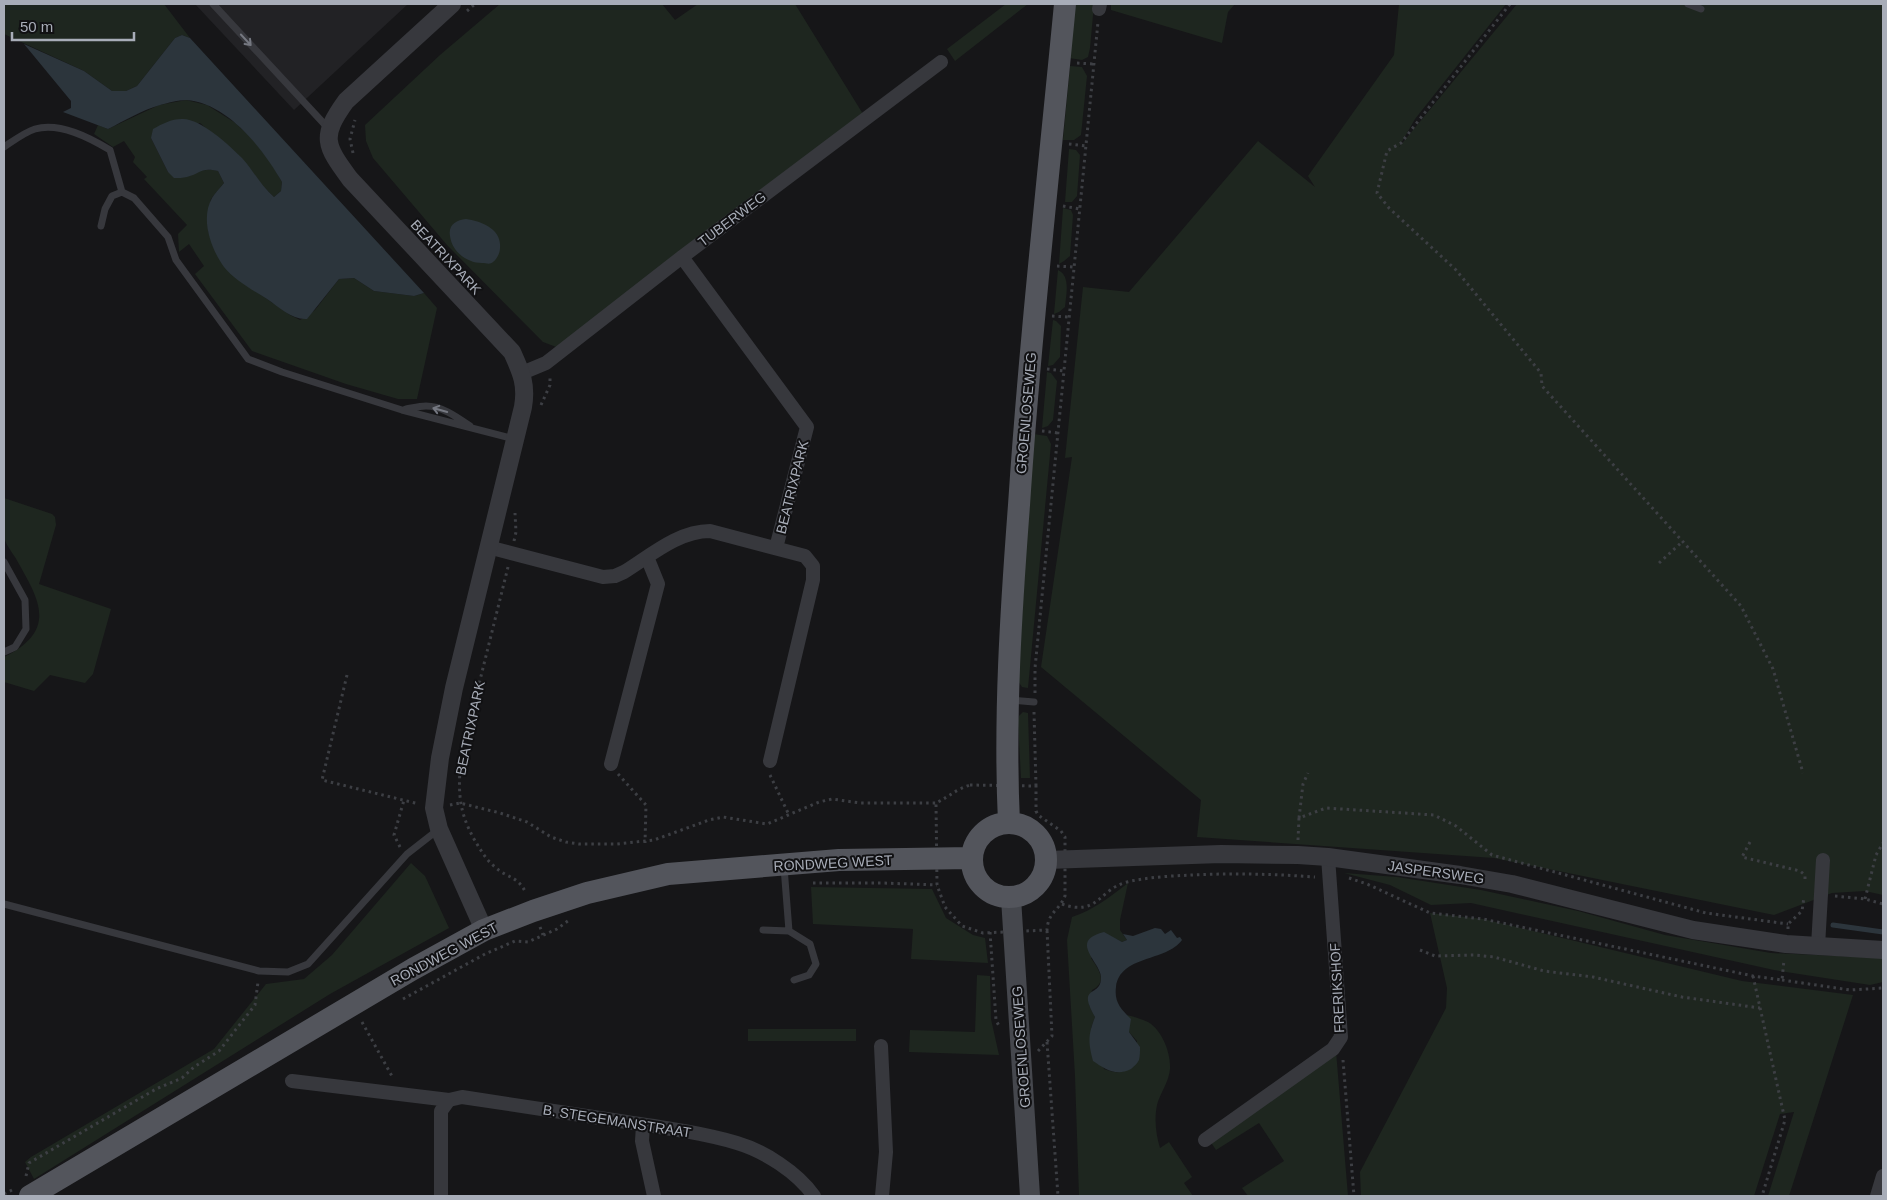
<svg xmlns="http://www.w3.org/2000/svg" width="1887" height="1200" font-family="Arial,sans-serif">
  <style>
    .built { fill: #222225 }
    .green { fill: #1e261f }
    .water { fill: #2c353c }
    .lines { fill: none; stroke-linecap: round; stroke-linejoin: round }
    .stream { stroke: #2c353c; stroke-width: 5 }
    .path { stroke: #3d3f44; stroke-width: 3; stroke-dasharray: 2.5 4; stroke-linecap: butt }
    .service { stroke: #37383d; stroke-width: 7 }
    .minor { stroke: #37383d; stroke-width: 14 }
    .tertiary { stroke: #37383d; stroke-width: 18 }
    .secondary { stroke: #45474d; stroke-width: 20 }
    .primary { stroke: #53555c; stroke-width: 22 }
    .oneway { stroke: #757881 }
    .labels { text-anchor: middle; stroke-width: 4; stroke-linejoin: round; paint-order: stroke }
    .street-label { font-size: 14px; fill: #a8adb8; stroke: #111113 }
  </style>
  <rect width="100%" height="100%" fill="#161618"/>
  <path class="built" d="M195,4H408L294,110Z"/>
  <path class="green" d="M4,4H164L190,38L182,35L175,38L137,86L126,91H112L84,71L4,34Z
    M500,4H634L635,5L662,4L675,20L698,4H795L863,114L559,348L543,342L447,245L373,158L366,141L365,125L440,55Z
    M1006,4H1028L955,61L947,49Z
    M1075,4H1094L1090,48L1088,57L1082,60L1069,58Z
    M1111,4H1235L1228,12L1222,43L1111,10Z
    M1399,4H1506L1415,119L1399,147L1517,4H1883V895L1865,891L1832,893L1774,915L1494,858L1197,837L1201,800L1041,667L1072,457L1065,458L1083,287L1129,292L1258,141L1315,187L1308,176L1394,55Z
    M1070,66L1082,67L1087,76L1081,135L1074,140H1063Z
    M186,100L207,105L234,122L252,138L271,163L282,182L281,191L274,197L264,187L242,159L200,123L151,138L168,172L186,177C198,171 206,168 218,171L224,183L211,199L208,213V231L214,248L241,281L290,315L300,320L315,310L339,279L354,278L374,291L414,296L424,293L437,308L417,399H398L346,384L252,351L195,274L204,266L189,244L179,252L178,234L187,225L144,179L147,177L133,162L135,157L124,141L113,147L94,134L98,125L108,129L159,105Z
    M1069,149L1076,150L1080,155L1077,196L1072,202H1065Z
    M1063,208L1071,210L1073,215L1070,256L1064,261L1059,264Z
    M1058,270C1071,276 1066,295 1065,307L1059,312L1054,314Z
    M1053,320L1056,321L1061,326L1060,357L1053,365L1048,366Z
    M1047,372L1051,373L1057,381L1053,420L1048,426L1042,428Z
    M1033,434L1047,436L1051,444L1028,688L1022,687L1018,681Z
    M4,498L52,514L55,517L56,525L39,584L111,609L93,674L85,683L50,675L34,691L4,682V657C60,629 38,598 15,557C11,551 5,543 4,537C1,525 4,510 4,498Z
    M1023,712L1028,713L1030,778H1021L1018,721L1019,716Z
    M411,863L425,876L449,928L330,994L34,1179L25,1162L31,1157L214,1049L266,984L304,979L332,955Z
    M1344,873L1397,877L1481,890L1578,911L1665,935L1771,953L1883,958V982L1870,985L1774,970L1471,903L1431,905L1390,885Z
    M1128,883L1120,920V930L1127,940L1122,942L1116,939L1091,958C1099,970 1108,982 1092,990L1089,1005L1095,1017L1091,1028L1104,1069C1116,1074 1124,1073 1134,1066L1137,1041L1129,1032V1018L1126,1015C1133,1016 1141,1019 1148,1022C1162,1030 1171,1053 1170,1069C1169,1082 1160,1093 1157,1105C1154,1119 1156,1135 1160,1148L1169,1142L1192,1177L1184,1183L1193,1196H1079L1075,1076L1067,940L1072,917C1092,911 1111,896 1128,883Z
    M811,887L932,889L946,918L973,935L985,938L988,963L911,959L913,929L813,924Z
    M1430,913L1483,919L1742,981L1853,995L1789,1196H1768L1794,1112L1780,1114L1754,1196H1361L1360,1172L1446,1008L1447,988Z
    M977,975L990,976L991,1019L999,1055L909,1052L910,1030L975,1032Z
    M748,1029H856V1041H748Z
    M1336,1051L1348,1196H1248L1242,1188L1284,1161L1259,1123L1216,1150L1210,1141Z"/>
  <path class="water" d="M182,35L190,38L424,293L414,296L374,291L354,278L339,279L307,319C292,320 279,307 267,299C253,290 234,280 224,267C211,249 200,219 212,198C215,193 220,188 224,183L218,171C201,167 201,173 187,177C183,178 178,178 174,178L168,172L151,138L153,129C162,124 171,119 182,119C200,118 229,145 242,158C253,170 261,186 274,197L281,191L282,182C263,149 228,103 186,100C179,100 167,103 160,105C142,110 124,121 108,129L63,112L71,108V101L24,44L84,71L112,91H126L137,86L175,38Z
    M466,219C481,221 502,229 500,248C500,253 497,259 493,262C490,265 486,263 482,263C467,263 452,252 450,236C448,225 456,220 466,219Z
    M1155,928L1161,929L1165,934L1171,930L1177,938L1180,937L1182,940C1166,962 1120,955 1116,987C1114,1002 1121,1009 1131,1019L1129,1032L1140,1047C1140,1051 1140,1056 1139,1060C1137,1064 1134,1066 1131,1069C1116,1077 1105,1069 1093,1061C1088,1042 1088,1035 1095,1017C1076,984 1101,998 1101,978C1102,963 1067,941 1104,932L1122,942L1127,940L1123,934L1133,936Z"/>
  <g class="lines">
    <path class="stream" d="M1833,925L1883,932"/>
    <path class="path" d="M1510,4L1401,143L1387,151L1377,193L1389,208L1456,270L1541,373L1542,386L1741,606L1773,669L1803,773
      M467,11L475,4
      M1077,63L1094,64
      M1069,144L1086,146
      M353,153L350,139L355,120
      M1063,206L1080,209
      M1057,266L1074,267
      M1052,316L1068,317
      M1047,369L1064,371
      M541,405L550,385V375
      M1042,431L1058,433
      M514,541L516,532L515,513
      M1659,563L1682,542
      M508,567L461,757C458,790 458,810 474,839C480,849 486,860 495,867C508,879 517,875 526,893
      M347,675L322,780L419,804
      M1035,693V668L1098,22
      M1034,712L1036,786
      M618,774L646,805L645,843
      M770,775L789,815
      M970,785L1036,786V811L1038,815L1061,831L1065,837V896C1059,911 1048,912 1047,930L983,933L962,926L945,907L937,885L936,803C950,796 955,790 970,785Z
      M450,805L460,803L500,813L527,822L551,837L566,842L579,844H617L654,840L709,820L723,817L767,824L819,802L832,799L860,803H936
      M1299,818L1303,784L1308,773
      M1298,840L1299,818L1326,808L1434,815L1456,826L1492,855L1706,913L1788,924
      M1750,842L1742,857L1800,871L1805,875V883
      M400,847L394,835L404,800
      M1349,878L1367,884L1430,913L1483,919L1753,976L1782,980L1784,960
      M813,883H883L937,885
      M1835,896L1865,899L1883,904
      M1865,899L1876,855L1883,843
      M1062,904C1098,917 1099,889 1127,882C1148,877 1171,876 1192,875C1233,873 1274,874 1315,877
      M540,927L543,935
      M1788,929V924L1802,911L1804,897
      M990,932L996,1020L1000,1028
      M1420,950L1435,956L1475,955L1494,957L1544,971L1593,977L1682,997L1760,1008
      M1753,976L1785,1120L1762,1196
      M1782,980L1850,990L1883,988
      M403,999L485,954L515,941L528,942L557,929L569,920
      M362,1022L393,1078
      M1047,1042L1058,1196
      M1038,1051L1052,1036L1047,930
      M1343,1060L1354,1196
      M26,1176L29,1163L156,1089L182,1078L194,1067L219,1051L255,1005L258,982
      M4,1194L12,1190"/>
    <path class="service" d="M213,4L328,128
      M1688,4L1701,9
      M4,147C13,141 25,132 35,129C60,122 90,138 110,150L122,192
      M101,226L105,209L112,196L122,192L134,198L168,237L176,260L248,359L282,372L402,410L514,439
      M406,409C412,408 419,406 426,406C442,406 457,417 470,426
      M4,562L25,600L26,629L15,647L4,652
      M1010,700L1034,702
      M784,867L789,931L810,944L816,964L809,975L794,980
      M4,904L259,971L288,972L308,964L407,854L439,829
      M763,930L789,931"/>
    <path class="minor" d="M1099,9L1100,4
      M682,257L807,427L776,548
      M522,373L546,363L682,257L941,62
      M488,547L603,577L615,576L624,572C650,556 678,531 710,531L805,556L813,566V580L770,761
      M611,764L658,584L647,557
      M1818,946L1823,860
      M881,1046L886,1152L882,1196
      M292,1081L449,1100L462,1097C515,1105 568,1113 620,1121C659,1127 699,1132 737,1143C764,1151 797,1172 814,1196
      M643,1125L642,1141L654,1196
      M1205,1140L1333,1049L1341,1037L1328,857
      M441,1196V1111L449,1100
      M1877,1196L1883,1176"/>
    <path class="tertiary" d="M452,4L346,101C320,137 325,145 350,179L512,352C521,372 527,384 523,407L454,688L440,758L434,808L439,829L484,930
      M1047,860L1221,854L1298,855L1328,857L1460,875L1512,884L1693,930L1786,944L1883,950"/>
    <path class="secondary" d="M1011,898L1030,1196"/>
    <path class="primary" d="M972 860a37 37 0 1 1 74 0a37 37 0 1 1-74 0Z
      M1009,823C1004,717 1011,611 1019,505C1030,338 1049,171 1065,4
      M30,1196L413,969L484,930L533,911L587,893L668,874L839,860L971,858"/>
  </g>
  <defs><path id="oneway-shaft" d="M-6 0H5M1.5-3L5.5 0L1.5 3" fill="none" stroke-width="1.6" stroke-linecap="round" stroke-linejoin="round" transform="scale(1.25)"/></defs>
  <g class="oneway">
    <use href="#oneway-shaft" transform="translate(246 40) rotate(47)"/>
    <use href="#oneway-shaft" transform="translate(440 410) rotate(-164)"/>
  </g>
  <g class="labels">
    <g class="street-label">
      <text transform="translate(732 219) rotate(-37)" y="5">TUBERWEG</text>
      <text transform="translate(446 257) rotate(47)" y="5">BEATRIXPARK</text>
      <text transform="translate(1026 413) rotate(-85)" y="5">GROENLOSEWEG</text>
      <text transform="translate(792 487) rotate(-76)" y="5">BEATRIXPARK</text>
      <text transform="translate(470 728) rotate(-78)" y="5">BEATRIXPARK</text>
      <text transform="translate(833 863) rotate(-3)" y="5">RONDWEG WEST</text>
      <text transform="translate(1436 872) rotate(8)" y="5">JASPERSWEG</text>
      <text transform="translate(444 954) rotate(-28)" y="5">RONDWEG WEST</text>
      <text transform="translate(1337 988) rotate(-93)" y="5">FRERIKSHOF</text>
      <text transform="translate(1021 1047) rotate(-94)" y="5">GROENLOSEWEG</text>
      <text transform="translate(617 1121) rotate(9)" y="5">B. STEGEMANSTRAAT</text>
    </g>
  </g>
  <rect width="1887" height="1200" fill="none" stroke="#a8adb8" stroke-width="10"/>
  <path d="M12 32v8h122v-8" fill="none" stroke="#a8adb8" stroke-width="2.5"/>
  <text x="20" y="32" font-size="15" fill="#a8adb8" stroke="#111113" stroke-width="4" paint-order="stroke">50 m</text>
</svg>
